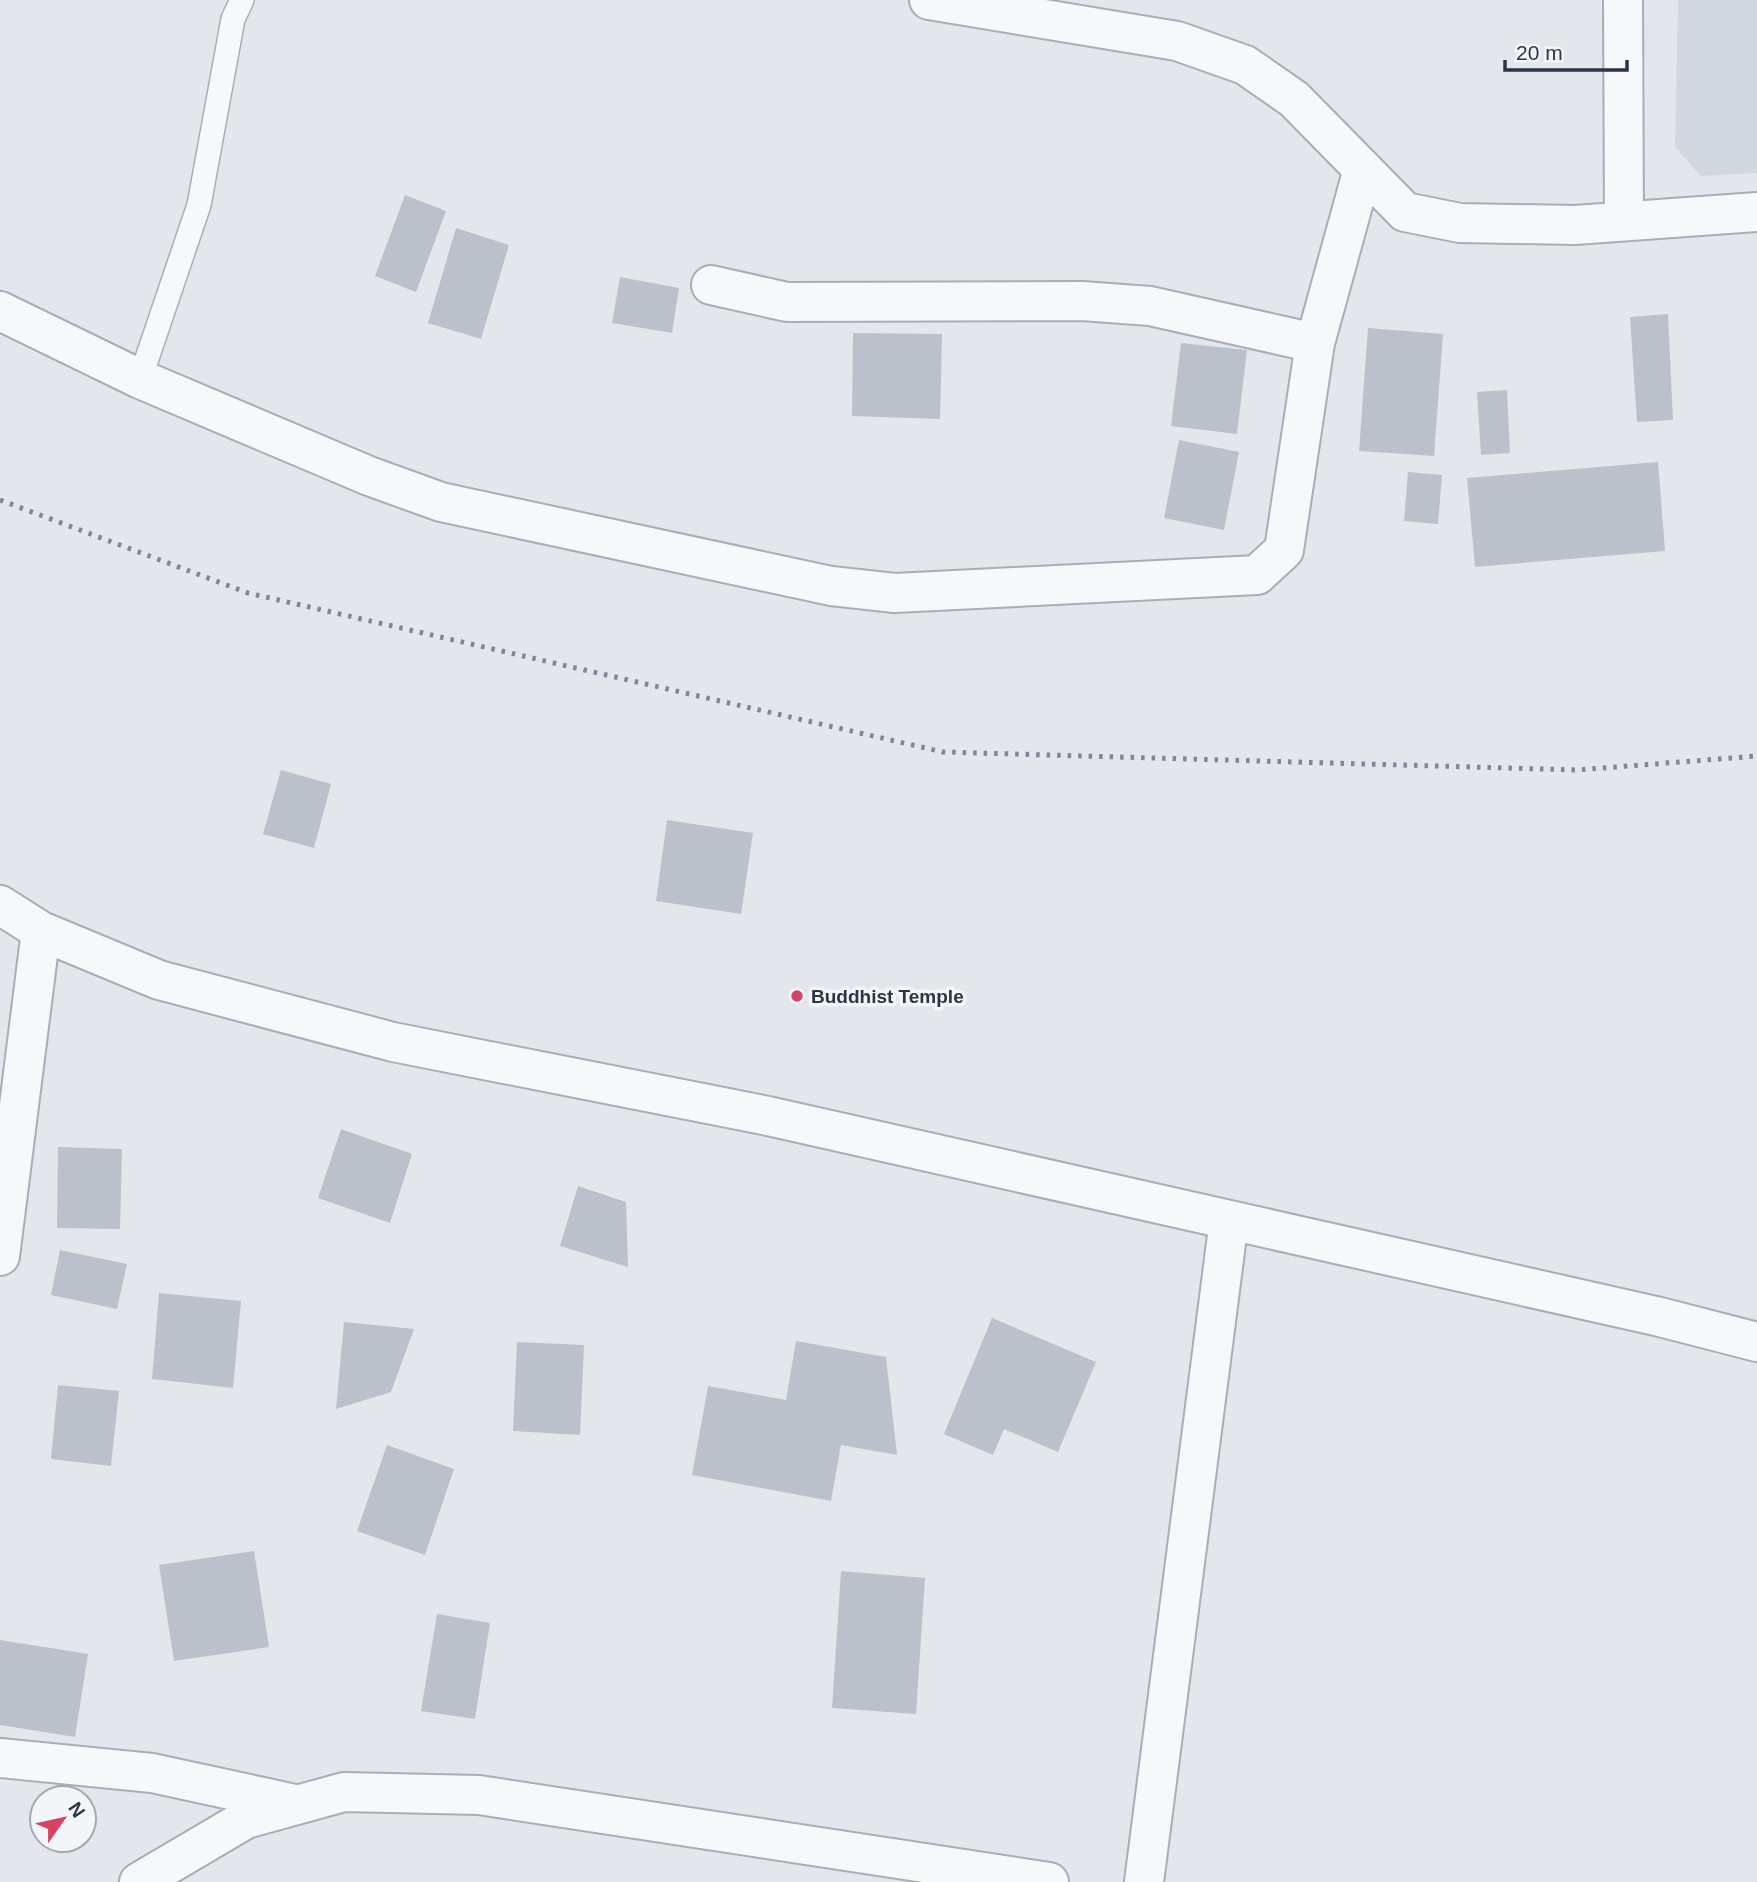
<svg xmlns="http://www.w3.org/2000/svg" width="1757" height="1882" font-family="Arial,sans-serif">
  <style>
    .built { fill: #d1d7de }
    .building { fill: #bac1ca }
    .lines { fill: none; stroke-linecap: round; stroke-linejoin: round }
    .service-casing { stroke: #a8aeb7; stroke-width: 26 }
    .minor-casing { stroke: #a8aeb7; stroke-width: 42 }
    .service { stroke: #f6f8fa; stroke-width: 23 }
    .minor { stroke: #f6f8fa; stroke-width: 38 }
    .rail { stroke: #7c8897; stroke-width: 5; stroke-dasharray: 3.5 7; stroke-linecap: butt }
    .poi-dot { fill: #d64365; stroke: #f3f6f9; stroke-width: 2.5 }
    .labels { text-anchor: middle; stroke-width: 7; stroke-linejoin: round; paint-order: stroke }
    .poi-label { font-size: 19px; font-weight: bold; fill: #2a3646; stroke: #f3f6f9; text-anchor: start }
  </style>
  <rect width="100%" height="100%" fill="#e3e7ec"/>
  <path class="built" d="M1678,0H1757V173L1701,176L1675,147Z"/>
  <path class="building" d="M405,195L446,211L416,292L375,276Z
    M456,228L509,245L481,339L428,323Z
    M620,277L679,288L672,333L612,323Z
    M1668,314L1673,420L1637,422L1630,317Z
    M1368,328L1443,334L1434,456L1359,451Z
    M853,333L942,334L940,419L852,416Z
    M1181,343L1247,350L1237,434L1171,426Z
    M1507,390L1510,453L1481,455L1477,392Z
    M1179,440L1239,452L1224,530L1164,518Z
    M1658,462L1665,551L1475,567L1467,478Z
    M1408,472L1442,475L1438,524L1404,521Z
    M281,770L331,784L314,848L263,834Z
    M667,820L753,833L741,914L656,901Z
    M341,1129L412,1154L390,1223L318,1198Z
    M58,1147L122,1149L120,1229L57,1228Z
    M578,1186L626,1202L628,1267L560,1246Z
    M60,1250L127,1264L117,1309L51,1295Z
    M159,1293L241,1301L233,1388L152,1379Z
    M992,1318L1096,1362L1058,1452L1004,1429L993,1455L944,1434Z
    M344,1322L414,1329L391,1392L336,1409Z
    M796,1341L886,1357L897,1455L841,1445L831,1501L692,1475L708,1386L786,1400Z
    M517,1342L584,1345L580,1435L513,1431Z
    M58,1385L119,1391L111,1466L51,1459Z
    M387,1445L454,1469L425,1555L357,1531Z
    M254,1551L269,1647L174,1661L159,1565Z
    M841,1571L925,1578L916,1714L832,1708Z
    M437,1614L490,1623L475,1719L421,1711Z
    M0,1640L88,1654L75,1737L0,1725Z"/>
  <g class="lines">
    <defs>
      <path id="service" d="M140,379L199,205L233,19L242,0"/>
      <path id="minor" d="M929,0L1177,41L1245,65L1294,99L1405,212L1460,223L1575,225L1757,212
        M1623,0L1624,221
        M711,285L787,302L1082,301L1150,306L1315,343
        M0,311L140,379L369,476L441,502L831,586L895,593L1257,575L1284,550L1315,343L1363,169
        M0,905L41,931L159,980L393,1042L768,1116L1660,1317L1757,1342
        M0,1256L41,931
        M0,1758L152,1773L295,1804
        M139,1882L246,1819L344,1792L479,1795L1049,1882
        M1144,1882L1229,1220"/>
    </defs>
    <use href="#service" class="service-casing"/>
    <use href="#minor" class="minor-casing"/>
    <use href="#service" class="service"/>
    <use href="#minor" class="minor"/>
    <path class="rail" d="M0,500L248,593L943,752L1577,770L1757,756"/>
  </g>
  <circle class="poi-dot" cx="797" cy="996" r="7"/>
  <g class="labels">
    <g class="poi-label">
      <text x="811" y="1003">Buddhist Temple</text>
    </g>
  </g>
  <g transform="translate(63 1819) rotate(56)"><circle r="33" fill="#f3f6f9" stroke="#a3a9b1" stroke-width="2"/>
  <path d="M0-5L12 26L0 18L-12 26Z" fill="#d64365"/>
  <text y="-10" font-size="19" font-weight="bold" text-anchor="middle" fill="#2a3646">N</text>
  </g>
  <path d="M1505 60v10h122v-10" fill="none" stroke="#2a3646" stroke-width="3.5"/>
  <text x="1516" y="60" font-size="21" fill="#2a3646" stroke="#f3f6f9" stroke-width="5" paint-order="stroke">20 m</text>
</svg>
